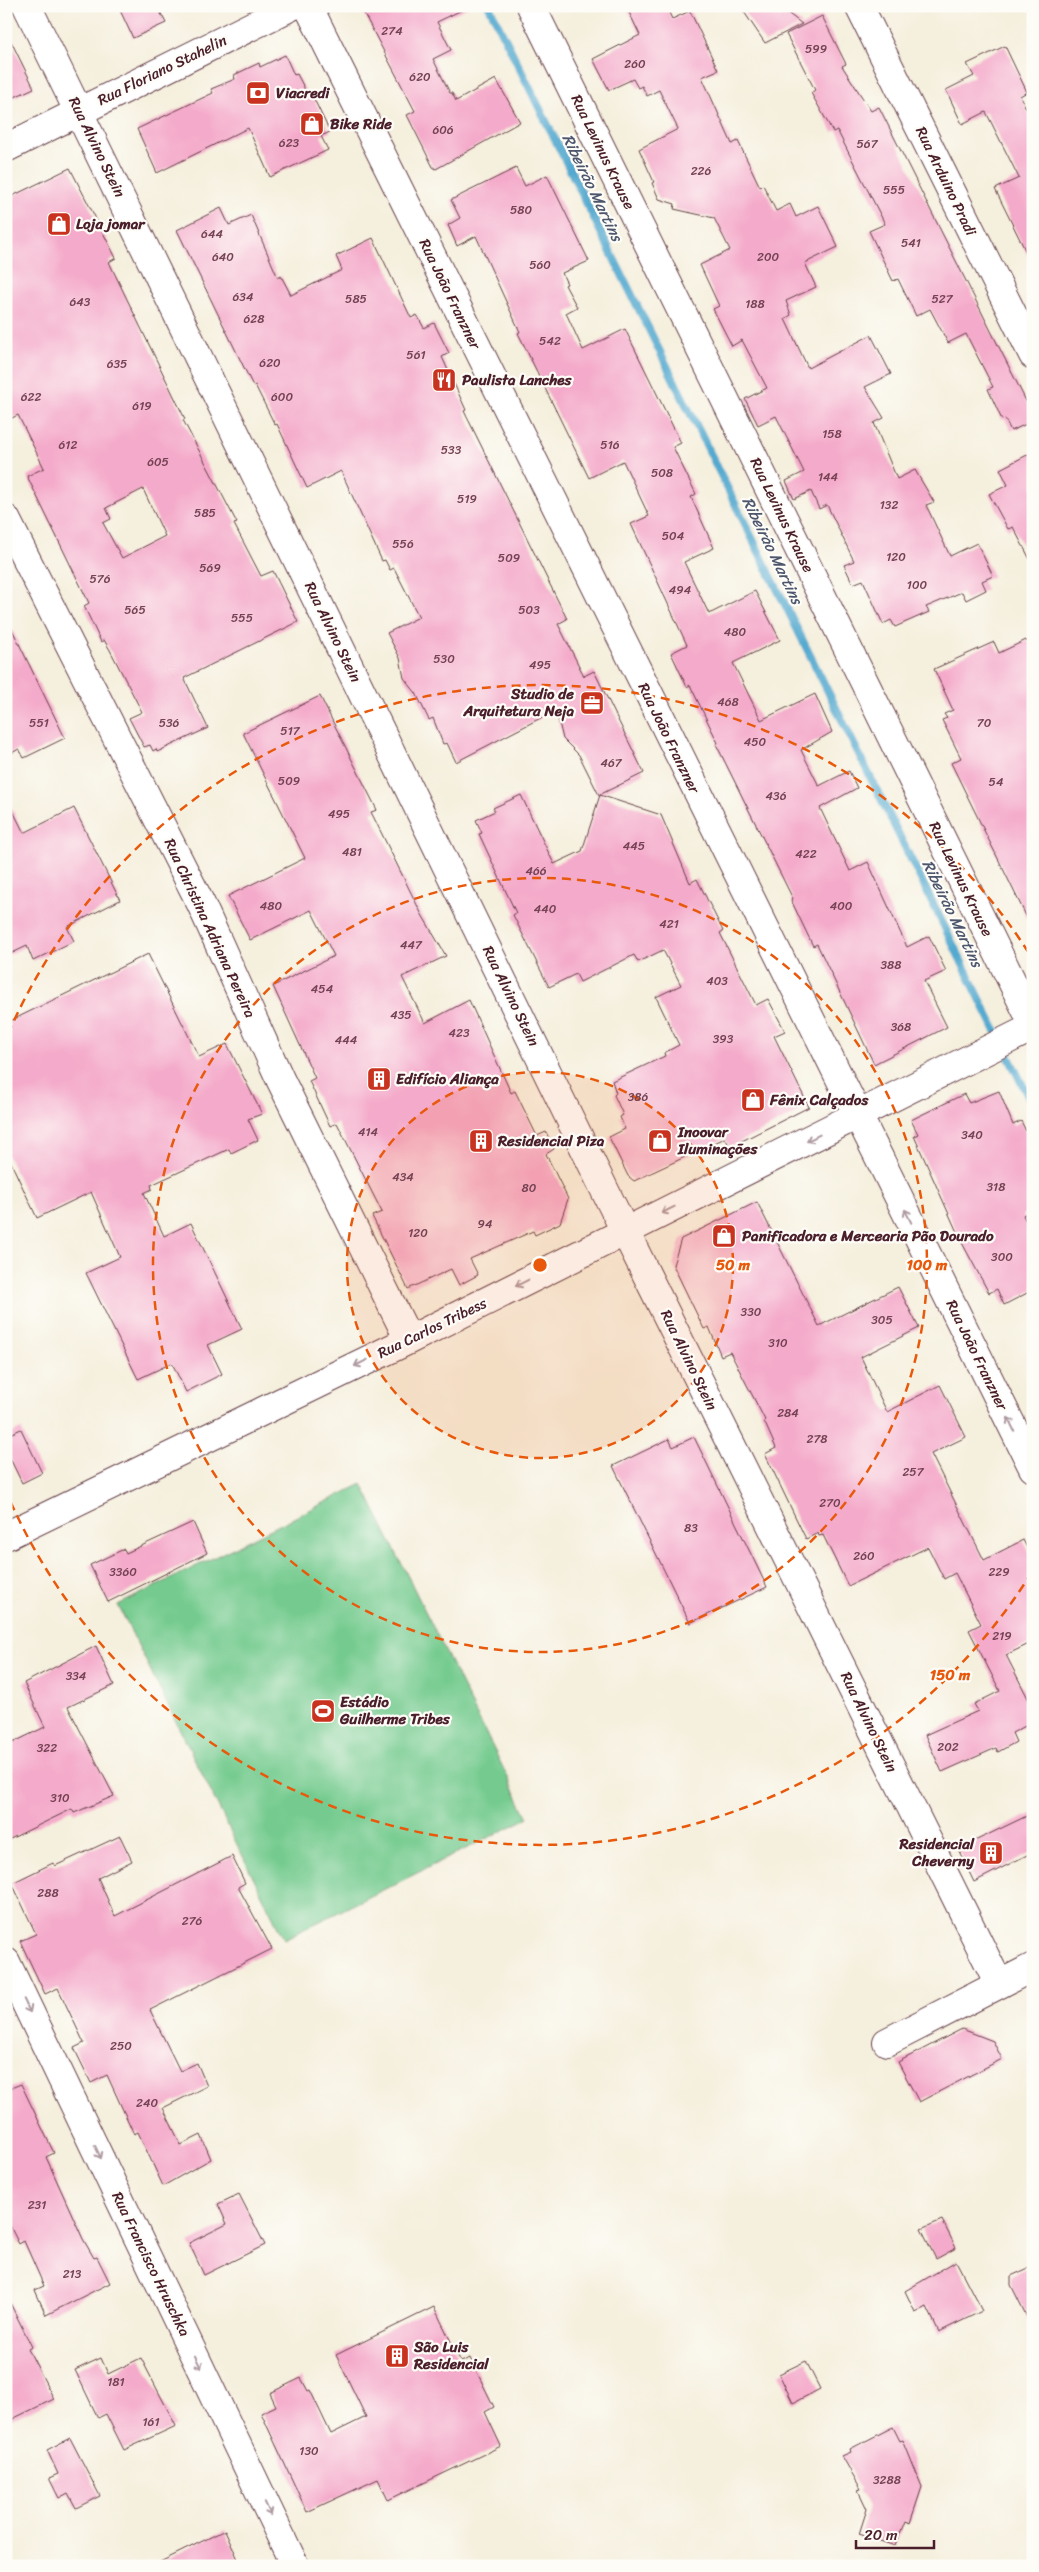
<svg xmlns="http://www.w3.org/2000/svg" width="1039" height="2572" font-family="Sriracha,sans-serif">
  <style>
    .green { fill: #75cb8f; stroke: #60755d }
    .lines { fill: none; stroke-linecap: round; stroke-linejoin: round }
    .stream { stroke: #52a9cf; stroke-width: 8 }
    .building { fill: #f4aaca; fill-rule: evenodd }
    .minor-casing { stroke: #643e46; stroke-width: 30 }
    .major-casing { stroke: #643e46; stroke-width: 30 }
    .minor { stroke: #fff; stroke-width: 28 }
    .major { stroke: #fff; stroke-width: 28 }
    .oneway { stroke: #ae9aa0 }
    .ring { fill: none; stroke: #e8590c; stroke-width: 2.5; stroke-dasharray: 9 6 }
    .labels { text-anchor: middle; stroke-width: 4.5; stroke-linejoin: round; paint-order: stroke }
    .number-label { font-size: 12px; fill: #744253 }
    .street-label { font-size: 15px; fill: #4a1f2b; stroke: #fdfcf7 }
    .poi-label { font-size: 15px; font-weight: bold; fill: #4a1f2b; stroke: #fdfcf7; text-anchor: start }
    .water-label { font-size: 16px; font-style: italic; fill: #4d566d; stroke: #fdfcf7 }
    .centre { fill: #e8590c; stroke: #fdfcf7; stroke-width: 2.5 }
    .ring-label { font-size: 15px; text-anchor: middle; font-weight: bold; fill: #e8590c; stroke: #fdfcf7; stroke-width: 4.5; stroke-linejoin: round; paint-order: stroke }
  </style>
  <rect width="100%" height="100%" fill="#fdfcf7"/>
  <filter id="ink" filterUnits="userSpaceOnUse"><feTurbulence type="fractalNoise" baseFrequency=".02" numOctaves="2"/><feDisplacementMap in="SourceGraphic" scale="10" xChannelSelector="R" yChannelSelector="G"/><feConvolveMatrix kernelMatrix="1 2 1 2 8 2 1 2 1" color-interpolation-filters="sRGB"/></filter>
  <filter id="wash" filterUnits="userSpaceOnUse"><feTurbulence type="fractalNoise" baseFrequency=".0096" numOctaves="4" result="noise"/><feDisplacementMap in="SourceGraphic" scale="20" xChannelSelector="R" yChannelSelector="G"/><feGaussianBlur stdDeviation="1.12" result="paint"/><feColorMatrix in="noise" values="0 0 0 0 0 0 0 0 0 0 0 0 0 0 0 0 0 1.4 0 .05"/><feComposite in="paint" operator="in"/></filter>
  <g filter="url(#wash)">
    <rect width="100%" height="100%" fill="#f5efdd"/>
    <path class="green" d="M362,1484L528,1818L284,1939L118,1605Z"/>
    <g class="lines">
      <path class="stream" d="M489,6L1033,1106"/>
    </g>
    <g id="blocks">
      <path class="building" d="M118,6H157L166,23L133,38Z
        M360,6H470L437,22L451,50L433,59L450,93H452L456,101L496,79L520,122L436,169L433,167L407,115L415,111Z
        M626,6H666L672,19L690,11L718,70L702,77L732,144L738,141L760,187L763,185L776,211L790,204L796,217L818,206L838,247L805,263L816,287L786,301L791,315L785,319L808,368L871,335L891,374L865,387L884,418L874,423L897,479L915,470L934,502L926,505L950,556L977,543L993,576L982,581L986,590L966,600L962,592L926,607L929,612L895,627L891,620L883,624L863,580L853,584L844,565L854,561L827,505L819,509L811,491L794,499L786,481L804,472L776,416L758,425L745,399L767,388L742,340L732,346L713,309L719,306L700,265L730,250L714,218L674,209L675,204L659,199L652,183L654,182L639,149L678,129L659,90L647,96L642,86L638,88L633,79L609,90L593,59L640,35Z
        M740,6H783L785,11L802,24L765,43Z
        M822,16L846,64L842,66L871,111L879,107L1033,415V421L1011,431L1005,419L1002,420L988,389L993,387L966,334L948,343L930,309L916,316L898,279L893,281L869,231L885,224L837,130L833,132L811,93L815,90L786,34Z
        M6,31L34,88L6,101Z
        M1005,46L1027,92L1020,96L1033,122V266L995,189L1019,178L986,112L962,124L946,90L974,76L967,64Z
        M285,55L294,75L297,74L310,99L313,97L330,132L321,136L328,150L270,177L248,128L157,173L137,129L213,93L211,89L235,79L234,75L259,63L260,67Z
        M70,168L116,258L109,262L185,419L183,420L237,523L234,524L261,576L273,571L298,622L184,678L208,728L157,752L156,749L153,751L150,745L144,747L129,718L142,712L110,650L104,640L101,642L84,606L89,603L27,476L44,468L18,415L6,421V199ZM143,489L165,536L122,558L103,523L111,519L106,508Z
        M516,168L525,186L547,175L589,261L562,273L567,284L565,285L577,307L566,313L583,350L625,329L681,443L673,447L696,494L691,497L714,548L684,562L709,614L755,591L780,640L733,663L761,720L815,694L832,732L801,750L819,786L849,771L857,788L820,808L850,871L868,862L907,947L929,936L946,971L924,981L947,1027L874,1064L817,944L813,946L791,900L793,899L716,744L718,743L690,685L687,687L671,653L687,645L631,524L649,516L623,461L589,478L518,333L520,332L476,236L457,246L448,225L460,218L451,200Z
        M221,208L229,225L251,215L278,278L281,276L291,295L342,270L336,256L373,238L411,318L417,315L424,328L434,323L449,353L442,357L466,410L464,411L567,619L558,624L584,676L594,671L644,773L599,795L579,755L563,739L556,710L456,762L447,743L443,744L433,718L429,720L416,693L404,678L400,658L387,633L419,617L394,568L390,570L385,560L382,561L341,471L307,488L277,424L275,425L255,385L253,386L177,230Z
        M1033,452V565L1013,527L1008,529L989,494L1008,485L1000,469Z
        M6,617L65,738L24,758L19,749L6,756Z
        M1033,639V930L951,763L961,758L942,720L947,718L944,714L953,710L934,669L994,642L999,653L1026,640L1027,642Z
        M320,696L377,810L371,812L421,913L446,956L402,977L425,1023L469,1000L511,1093L515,1091L537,1136L546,1132L554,1149L546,1154L568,1199L560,1223L535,1235L533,1231L470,1259L478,1275L459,1285L451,1269L408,1289L372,1216L382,1212L337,1123L330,1126L309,1081L315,1078L273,986L334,956L311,910L250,940L228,896L305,858L243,733Z
        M521,795L554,864L582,851L600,795L661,815L690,883L697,879L723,931L720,933L756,1005L768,999L785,1031L774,1036L809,1107L730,1147L725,1138L634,1181L628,1176L609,1137L625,1129L620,1117L623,1115L614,1095L616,1093L612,1081L665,1056L664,1053L679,1045L656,997L681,985L663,950L638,962L634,955L580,982L576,974L549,987L513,915L516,913L479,834L482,833L476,820L495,811L493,808Z
        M6,797L24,833L74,808L120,900L67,927L74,941L33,961L27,946L6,956Z
        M148,954L199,1057L227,1044L262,1114L248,1119L258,1140L231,1153L229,1149L151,1185L152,1189L144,1193L164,1236L191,1223L242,1329L208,1345L222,1374L186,1392L172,1363L138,1379L86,1273L120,1257L91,1192L37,1218L6,1152V1023Z
        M999,1091L1013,1125L1021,1121L1033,1145V1210L1023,1215L1033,1235V1290L1004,1305L997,1289L989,1293L961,1241L914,1136L918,1134L911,1120L964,1094L969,1103Z
        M757,1202L819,1326L898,1287L919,1328L861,1357L887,1412L940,1385L966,1437L931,1454L984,1560L1023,1540L1033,1559V1642L1006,1655L1033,1708V1722L1012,1733L1016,1742L998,1752L996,1748L942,1772L925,1735L978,1711L974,1704L1000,1691L969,1630L981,1624L955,1573L944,1579L928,1547L848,1586L823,1535L819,1536L818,1533L806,1539L765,1454L776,1448L764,1421L765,1420L730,1352L721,1356L709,1327L704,1329L673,1265L681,1239Z
        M21,1429L42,1473L22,1483L6,1450V1436Z
        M694,1437L767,1587L690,1623L613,1466L669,1439L673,1447Z
        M193,1522L207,1553L108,1602L90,1565L124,1549L126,1553Z
        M96,1646L114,1685L68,1707L114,1796L74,1813L72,1809L6,1841V1746L45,1727L24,1683Z
        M1033,1813V1852L974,1882L958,1849Z
        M120,1836L132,1861L98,1878L115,1916L232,1856L245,1883L238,1887L272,1949L150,2010L180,2071L197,2063L207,2086L163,2108L181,2145L201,2135L211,2159L163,2186L138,2132L134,2134L107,2075L91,2083L74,2048L84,2043L58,1988L45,1994L20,1941L36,1934L12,1883L53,1863L55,1866Z
        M962,2029L993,2041L1002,2059L919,2102L898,2062Z
        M21,2084L54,2153L46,2157L83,2239L94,2258L97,2257L110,2283L46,2315L35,2290L44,2286L24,2241L19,2244L6,2218V2090Z
        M239,2194L265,2245L204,2275L189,2243L227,2224L218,2204Z
        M942,2220L956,2248L936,2259L921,2229Z
        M956,2261L982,2311L939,2332L927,2307L915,2312L905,2291Z
        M1033,2266V2329L1011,2285V2276Z
        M6,2295L32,2347L28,2349L54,2399L6,2422Z
        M434,2307L461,2362L470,2358L494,2407L485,2412L501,2446L388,2500L378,2479L307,2512L261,2413L276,2406L270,2393L301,2378L308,2391L310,2390L331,2434L366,2417L336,2355Z
        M101,2358L108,2374L141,2358L176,2426L124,2450L106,2414L98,2418L75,2370Z
        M806,2361L820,2389L793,2403L779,2374Z
        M893,2427L900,2441L903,2440L922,2487L910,2523L905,2521L895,2546L859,2534L867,2509L858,2490L861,2489L842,2456L851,2452L850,2449Z
        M70,2438L100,2496L76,2508L68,2493L59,2498L49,2478L58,2474L47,2450Z
        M225,2530L241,2566H152Z"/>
    </g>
  </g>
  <g filter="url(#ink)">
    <use href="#blocks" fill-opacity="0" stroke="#643e46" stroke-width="1"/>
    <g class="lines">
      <defs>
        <path id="minor" d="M27,6L612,1205L999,1984
          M308,6L1033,1468
          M531,6L1033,1024
          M859,6L1033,355
          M6,148L292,6
          M6,519L201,904L280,1079L409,1340
          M6,1536L409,1340L1033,1027
          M887,2042L1033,1967"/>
        <path id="major" d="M6,1962L295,2566"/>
      </defs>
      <use href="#minor" class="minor-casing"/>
      <use href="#major" class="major-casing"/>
      <use href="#minor" class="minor"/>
      <use href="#major" class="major"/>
    </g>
    <defs><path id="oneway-shaft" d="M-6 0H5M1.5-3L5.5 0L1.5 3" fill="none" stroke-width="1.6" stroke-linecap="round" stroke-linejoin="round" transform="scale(1.25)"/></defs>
    <g class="oneway">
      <use href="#oneway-shaft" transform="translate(813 1138) rotate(153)"/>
      <use href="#oneway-shaft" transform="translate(668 1210) rotate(154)"/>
      <use href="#oneway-shaft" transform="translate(908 1216) rotate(-116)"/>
      <use href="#oneway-shaft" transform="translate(522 1283) rotate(153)"/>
      <use href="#oneway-shaft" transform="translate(361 1363) rotate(154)"/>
      <use href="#oneway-shaft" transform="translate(1011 1424) rotate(-116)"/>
      <use href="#oneway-shaft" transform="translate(27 2006) rotate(64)"/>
      <use href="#oneway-shaft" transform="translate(98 2152) rotate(64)"/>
      <use href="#oneway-shaft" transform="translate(198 2362) rotate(64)"/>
      <use href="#oneway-shaft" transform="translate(268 2509) rotate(65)"/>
    </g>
  </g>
  <circle cx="540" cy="1265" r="193" fill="#e8590c" fill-opacity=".12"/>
  <g class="ring">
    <circle cx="540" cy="1265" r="193"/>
    <circle cx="540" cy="1265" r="387"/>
    <path d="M1032 1572A580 580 0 0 1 8 1496M8 1034A580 580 0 0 1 1032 958"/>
  </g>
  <defs>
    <symbol id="bank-square" viewBox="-11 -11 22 22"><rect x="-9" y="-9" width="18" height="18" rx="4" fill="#c8321e" stroke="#fdfcf7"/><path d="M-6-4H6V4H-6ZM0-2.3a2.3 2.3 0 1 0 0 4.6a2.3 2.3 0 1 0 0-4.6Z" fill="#fff"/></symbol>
    <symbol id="shop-square" viewBox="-11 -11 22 22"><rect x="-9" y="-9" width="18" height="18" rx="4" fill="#c8321e" stroke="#fdfcf7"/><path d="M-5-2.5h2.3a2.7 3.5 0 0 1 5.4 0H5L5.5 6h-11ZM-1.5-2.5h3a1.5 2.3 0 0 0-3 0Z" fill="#fff"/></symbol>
    <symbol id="restaurant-square" viewBox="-11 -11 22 22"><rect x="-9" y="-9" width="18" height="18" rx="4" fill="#c8321e" stroke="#fdfcf7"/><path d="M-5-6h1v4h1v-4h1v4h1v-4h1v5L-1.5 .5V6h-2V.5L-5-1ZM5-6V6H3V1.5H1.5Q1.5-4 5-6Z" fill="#fff"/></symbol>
    <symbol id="office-square" viewBox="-11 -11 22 22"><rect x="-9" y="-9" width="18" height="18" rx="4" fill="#c8321e" stroke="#fdfcf7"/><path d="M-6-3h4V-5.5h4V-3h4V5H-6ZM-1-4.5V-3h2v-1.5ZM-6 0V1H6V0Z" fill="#fff"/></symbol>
    <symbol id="building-square" viewBox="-11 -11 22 22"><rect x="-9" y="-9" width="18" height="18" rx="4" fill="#c8321e" stroke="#fdfcf7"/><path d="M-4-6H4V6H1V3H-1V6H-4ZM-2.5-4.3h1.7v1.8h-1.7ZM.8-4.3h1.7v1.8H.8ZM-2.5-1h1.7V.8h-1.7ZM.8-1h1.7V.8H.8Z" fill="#fff"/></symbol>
    <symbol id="stadium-square" viewBox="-11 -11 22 22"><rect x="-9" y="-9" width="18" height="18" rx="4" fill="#c8321e" stroke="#fdfcf7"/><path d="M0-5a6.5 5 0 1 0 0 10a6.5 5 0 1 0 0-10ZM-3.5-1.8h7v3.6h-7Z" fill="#fff"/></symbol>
  </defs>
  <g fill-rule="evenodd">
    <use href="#bank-square" x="244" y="79" width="28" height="28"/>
    <use href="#shop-square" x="298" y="110" width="28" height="28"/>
    <use href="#shop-square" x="45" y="210" width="28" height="28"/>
    <use href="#restaurant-square" x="430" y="366" width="28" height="28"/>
    <use href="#office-square" x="578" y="689" width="28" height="28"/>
    <use href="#building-square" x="365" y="1065" width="28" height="28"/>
    <use href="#shop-square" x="739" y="1086" width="28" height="28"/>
    <use href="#building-square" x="467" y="1127" width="28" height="28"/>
    <use href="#shop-square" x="646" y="1127" width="28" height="28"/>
    <use href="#shop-square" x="710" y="1222" width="28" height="28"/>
    <use href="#stadium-square" x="309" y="1697" width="28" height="28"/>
    <use href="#building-square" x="977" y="1839" width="28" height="28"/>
    <use href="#building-square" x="383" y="2342" width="28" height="28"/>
  </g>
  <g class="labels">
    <g class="number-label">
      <text x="392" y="35">274</text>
      <text x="816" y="53">599</text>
      <text x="635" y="68">260</text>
      <text x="420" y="81">620</text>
      <text x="443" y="134">606</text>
      <text x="289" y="147">623</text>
      <text x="867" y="148">567</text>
      <text x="701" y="175">226</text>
      <text x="894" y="194">555</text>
      <text x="521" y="214">580</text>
      <text x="212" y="238">644</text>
      <text x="911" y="247">541</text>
      <text x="223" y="261">640</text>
      <text x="768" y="261">200</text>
      <text x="540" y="269">560</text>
      <text x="243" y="301">634</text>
      <text x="356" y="303">585</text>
      <text x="942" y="303">527</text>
      <text x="80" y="306">643</text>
      <text x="755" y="308">188</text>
      <text x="254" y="323">628</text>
      <text x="550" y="345">542</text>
      <text x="416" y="359">561</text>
      <text x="270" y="367">620</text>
      <text x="117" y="368">635</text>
      <text x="31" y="401">622</text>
      <text x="282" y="401">600</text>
      <text x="142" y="410">619</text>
      <text x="832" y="438">158</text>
      <text x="68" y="449">612</text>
      <text x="610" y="449">516</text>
      <text x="451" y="454">533</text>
      <text x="158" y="466">605</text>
      <text x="662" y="477">508</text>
      <text x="828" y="481">144</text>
      <text x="467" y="503">519</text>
      <text x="889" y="509">132</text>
      <text x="205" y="517">585</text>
      <text x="673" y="540">504</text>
      <text x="403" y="548">556</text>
      <text x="896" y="561">120</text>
      <text x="509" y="562">509</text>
      <text x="210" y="572">569</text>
      <text x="100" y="583">576</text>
      <text x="917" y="589">100</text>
      <text x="680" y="594">494</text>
      <text x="135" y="614">565</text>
      <text x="529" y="614">503</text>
      <text x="242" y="622">555</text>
      <text x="735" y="636">480</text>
      <text x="444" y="663">530</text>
      <text x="540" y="669">495</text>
      <text x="728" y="706">468</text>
      <text x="39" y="727">551</text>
      <text x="169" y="727">536</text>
      <text x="984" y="727">70</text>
      <text x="290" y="735">517</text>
      <text x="755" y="746">450</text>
      <text x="611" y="767">467</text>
      <text x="289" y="785">509</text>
      <text x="996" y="786">54</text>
      <text x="776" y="800">436</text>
      <text x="339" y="818">495</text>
      <text x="634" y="850">445</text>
      <text x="352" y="856">481</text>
      <text x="806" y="858">422</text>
      <text x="536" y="875">466</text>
      <text x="271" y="910">480</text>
      <text x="841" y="910">400</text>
      <text x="545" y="913">440</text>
      <text x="669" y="928">421</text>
      <text x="411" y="949">447</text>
      <text x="891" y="969">388</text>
      <text x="717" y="985">403</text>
      <text x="322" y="993">454</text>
      <text x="401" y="1019">435</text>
      <text x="901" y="1031">368</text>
      <text x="459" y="1037">423</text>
      <text x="723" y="1043">393</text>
      <text x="346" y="1044">444</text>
      <text x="638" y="1101">386</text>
      <text x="368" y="1136">414</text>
      <text x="972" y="1139">340</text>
      <text x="403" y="1181">434</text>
      <text x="996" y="1191">318</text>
      <text x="529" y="1192">80</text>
      <text x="485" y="1228">94</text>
      <text x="418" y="1237">120</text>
      <text x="1002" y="1261">300</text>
      <text x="751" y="1316">330</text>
      <text x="882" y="1324">305</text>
      <text x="778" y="1347">310</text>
      <text x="788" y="1417">284</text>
      <text x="817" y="1443">278</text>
      <text x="913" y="1476">257</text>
      <text x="830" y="1507">270</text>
      <text x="691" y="1532">83</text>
      <text x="864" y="1560">260</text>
      <text x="123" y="1576">3360</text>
      <text x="999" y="1576">229</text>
      <text x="1002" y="1640">219</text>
      <text x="76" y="1680">334</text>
      <text x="948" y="1751">202</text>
      <text x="47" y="1752">322</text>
      <text x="60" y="1802">310</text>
      <text x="48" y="1897">288</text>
      <text x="192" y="1925">276</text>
      <text x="121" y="2050">250</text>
      <text x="147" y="2107">240</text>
      <text x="37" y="2209">231</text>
      <text x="72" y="2278">213</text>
      <text x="116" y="2386">181</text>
      <text x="151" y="2426">161</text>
      <text x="309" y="2455">130</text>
      <text x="887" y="2484">3288</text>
    </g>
    <g class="street-label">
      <text transform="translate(162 70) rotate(-26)" y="5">Rua Floriano Stahelin</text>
      <text transform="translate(97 147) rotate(64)" y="5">Rua Alvino Stein</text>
      <text transform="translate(603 152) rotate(64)" y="5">Rua Levinus Krause</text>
      <text transform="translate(946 181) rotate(64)" y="5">Rua Arduino Pradi</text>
      <text transform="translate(450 294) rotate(64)" y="5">Rua João Franzner</text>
      <text transform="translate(782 515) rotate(64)" y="5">Rua Levinus Krause</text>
      <text transform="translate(333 632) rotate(64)" y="5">Rua Alvino Stein</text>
      <text transform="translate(669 738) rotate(64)" y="5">Rua João Franzner</text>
      <text transform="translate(961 879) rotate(64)" y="5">Rua Levinus Krause</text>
      <text transform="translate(210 928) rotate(65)" y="5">Rua Christina Adriana Pereira</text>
      <text transform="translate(511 996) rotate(64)" y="5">Rua Alvino Stein</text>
      <text transform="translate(432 1328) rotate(-26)" y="5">Rua Carlos Tribess</text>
      <text transform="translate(977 1355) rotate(64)" y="5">Rua João Franzner</text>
      <text transform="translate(689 1360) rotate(64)" y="5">Rua Alvino Stein</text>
      <text transform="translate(869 1722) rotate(64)" y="5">Rua Alvino Stein</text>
      <text transform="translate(151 2264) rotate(64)" y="5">Rua Francisco Hruschka</text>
    </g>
    <g class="poi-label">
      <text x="276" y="98">Viacredi</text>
      <text x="330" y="129">Bike Ride</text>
      <text x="76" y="229">Loja jomar</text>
      <text x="462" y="385">Paulista Lanches</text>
      <text x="574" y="699" text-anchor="end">Studio de<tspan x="574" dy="17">Arquitetura Neja</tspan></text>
      <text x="396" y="1084">Edifício Aliança</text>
      <text x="770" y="1105">Fênix Calçados</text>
      <text x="678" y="1137">Inoovar<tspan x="678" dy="17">Iluminações</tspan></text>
      <text x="498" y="1146">Residencial Piza</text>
      <text x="742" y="1241">Panificadora e Mercearia Pão Dourado</text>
      <text x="340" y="1707">Estádio<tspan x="340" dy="17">Guilherme Tribes</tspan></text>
      <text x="974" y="1849" text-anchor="end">Residencial<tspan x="974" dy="17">Cheverny</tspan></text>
      <text x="414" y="2352">São Luis<tspan x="414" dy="17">Residencial</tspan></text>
    </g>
    <g class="water-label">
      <text transform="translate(593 187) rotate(64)" y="6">Ribeirão Martins</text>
      <text transform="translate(773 550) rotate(64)" y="6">Ribeirão Martins</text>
      <text transform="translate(953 913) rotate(64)" y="6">Ribeirão Martins</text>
    </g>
  </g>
  <circle cx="540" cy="1265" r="8" class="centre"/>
  <g class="ring-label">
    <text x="733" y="1270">50 m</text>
    <text x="927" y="1270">100 m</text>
    <text x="950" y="1680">150 m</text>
  </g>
  <rect width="1039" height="2572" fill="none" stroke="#fdfcf7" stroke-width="25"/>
  <path d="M856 2540v8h78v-8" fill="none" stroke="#4a1f2b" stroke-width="2.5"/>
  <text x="864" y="2540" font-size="15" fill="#4a1f2b" stroke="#fdfcf7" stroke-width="4" paint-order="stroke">20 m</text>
</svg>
